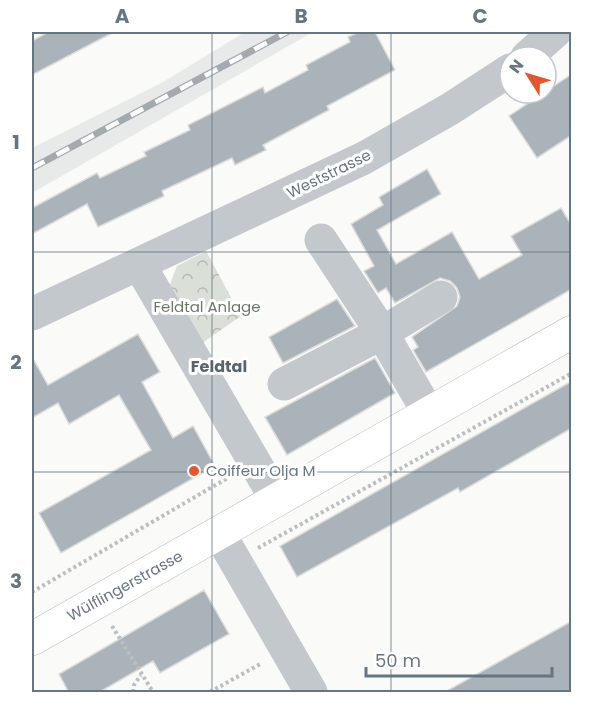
<svg xmlns="http://www.w3.org/2000/svg" width="603" height="724" font-family="Poppins,sans-serif">
  <style>
    .built { fill: #e8e9e9 }
    .forest { fill: url(#forest-crowns) }
    .building { fill: #aab3b9; stroke: #dcdcda; stroke-width: 1.5 }
    .lines { fill: none; stroke-linecap: round; stroke-linejoin: round }
    .major-casing { stroke: #b5babe; stroke-width: 34 }
    .path { stroke: #bbbfc2; stroke-width: 4; stroke-dasharray: 3 3; stroke-linecap: butt }
    .minor { stroke: #c3c8cc; stroke-width: 33 }
    .major { stroke: #fff; stroke-width: 33 }
    .rail-casing { stroke: #a2aab0; stroke-width: 7 }
    .rail { stroke: #fff; stroke-width: 4.5; stroke-dasharray: 14; stroke-linecap: butt }
    .grid { fill: none; stroke: #657683; stroke-width: 1.5; stroke-opacity: 0.55 }
    .poi-dot { fill: #e4572e; stroke: #fff; stroke-width: 2 }
    .labels { text-anchor: middle; stroke-width: 6; stroke-linejoin: round; paint-order: stroke }
    .street-label { font-size: 15px; fill: #657683; stroke: #fff }
    .park-label { font-size: 15px; fill: #687a64; stroke: #fff }
    .poi-label { font-size: 15px; fill: #657683; stroke: #fff; text-anchor: start }
    .neighbourhood-label { font-size: 16px; font-weight: bold; fill: #57646e; stroke: #fff }
    .neatline { fill: none; stroke: #657683; stroke-width: 2 }
    .grid-label { font-size: 20px; text-anchor: middle; font-weight: bold; fill: #657683 }
  </style>
  <defs>
    <pattern id="forest-crowns" width="20" height="18" patternUnits="userSpaceOnUse" patternTransform="scale(1.5)"><rect width="20" height="18" fill="#dadfd7"/><path d="M2 6a3 3 0 1 1 6 0M12 15a3 3 0 1 1 6 0" fill="none" stroke="#b4b9b4"/></pattern>
  </defs>
  <rect width="100%" height="100%" fill="#fafaf8"/>
  <path class="built" d="M245,32H313L32,193V148L163,82Z"/>
  <path class="forest" d="M206,251L241,316L198,346L169,287L177,266Z"/>
  <path class="building" d="M48,32H114L32,75V41Z
    M359,32H375L395,70L327,106L329,110L263,145L266,150L235,165L232,158L162,191L164,196L98,227L87,204L32,234V208L97,173L100,178L146,156L144,152L190,130L188,125L263,87L265,93L308,70L306,65L350,42L348,37Z
    M572,74V135L537,158L509,116Z
    M427,169L441,194L377,230L396,264L452,232L479,279L522,255L511,236L561,208L572,226V289L426,372L413,350L418,347L412,337L457,306L460,297L457,288L450,281L440,278L395,303L386,288L378,293L364,271L374,266L351,224L383,205L379,197Z
    M337,299L355,326L283,363L269,337Z
    M138,334L160,372L142,382L173,438L193,426L215,466L61,553L39,513L151,450L119,395L69,424L58,403L32,418V357L48,385Z
    M375,358L395,393L287,455L265,417Z
    M572,381V428L460,492L458,488L297,577L280,546Z
    M204,590L229,634L160,673L153,661L98,693H69L59,674Z
    M572,621V693H443Z"/>
  <g class="lines">
    <defs>
      <path id="major" d="M32,639L572,332"/>
    </defs>
    <use href="#major" class="major-casing"/>
    <path class="path" d="M258,548L572,373
      M32,592L231,476
      M112,626L153,692
      M133,692L134,685L141,675
      M210,692L262,663"/>
    <path class="minor" d="M527,57L555,32
      M321,240L382,333L428,412
      M139,264L276,499
      M32,314L364,158L450,109L510,70
      M284,384L382,333L441,297
      M219,533L311,692"/>
    <use href="#major" class="major"/>
    <defs>
      <path id="rail" d="M32,168L287,32"/>
    </defs>
    <use href="#rail" class="rail-casing"/>
    <use href="#rail" class="rail"/>
  </g>
  <path class="grid" d="M212,32V692M391,32V692M32,252H572M32,472H572"/>
  <circle class="poi-dot" cx="194" cy="471" r="6"/>
  <g class="labels">
    <g class="street-label">
      <text transform="translate(329 174) rotate(-26)" y="5">Weststrasse</text>
      <text transform="translate(125 586) rotate(-29)" y="5">Wülflingerstrasse</text>
    </g>
    <g class="park-label">
      <text x="207" y="312">Feldtal Anlage</text>
    </g>
    <g class="poi-label">
      <text x="206" y="476">Coiffeur Olja M</text>
    </g>
    <g class="neighbourhood-label">
      <text x="219" y="372">Feldtal</text>
    </g>
  </g>
  <rect width="603" height="724" fill="none" stroke="#ffffff" stroke-width="66"/>
  <g transform="translate(528 75) rotate(307)"><circle r="28" fill="#ffffff" stroke="#c1c8cd" stroke-width="1.5"/>
  <path d="M0-4.5L10 22L0 15L-10 22Z" fill="#e4572e"/>
  <text y="-9" font-size="16" font-weight="bold" text-anchor="middle" fill="#657683">N</text>
  </g>
  <path d="M366 667v9h186v-9" fill="none" stroke="#657683" stroke-width="3"/>
  <text x="375" y="667" font-size="18" fill="#657683" stroke="#ffffff" stroke-width="4.5" paint-order="stroke">50 m</text>
  <rect x="33" y="33" width="537" height="658" class="neatline"/>
  <g class="grid-label">
    <text x="122" y="23">A</text>
    <text x="301" y="23">B</text>
    <text x="480" y="23">C</text>
    <text x="16" y="149">1</text>
    <text x="16" y="369">2</text>
    <text x="16" y="588">3</text>
  </g>
</svg>
